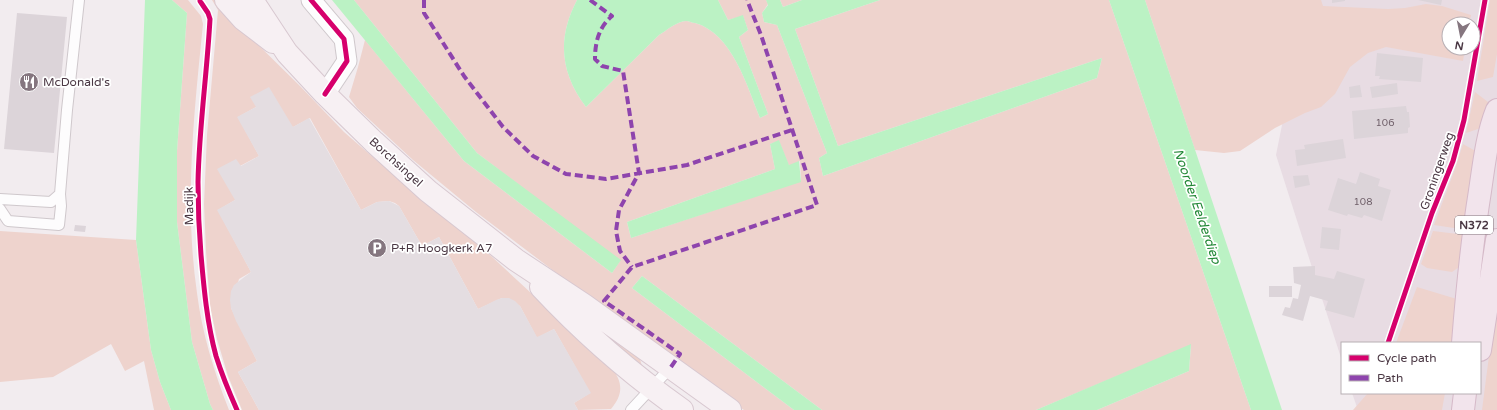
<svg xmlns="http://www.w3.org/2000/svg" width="1497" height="410" font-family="'Varela Round',sans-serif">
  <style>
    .residential { fill: #e8dce3; fill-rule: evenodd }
    .green { fill: #eed3cd; fill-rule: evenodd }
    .parking { fill: #e4dde1 }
    .water { fill: #bbf2c4 }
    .building { fill: #dcd4d9 }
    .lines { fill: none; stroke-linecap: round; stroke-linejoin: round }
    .service-casing { stroke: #cfc8cc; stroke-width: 12 }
    .minor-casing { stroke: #cfc8cc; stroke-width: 21 }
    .secondary-casing { stroke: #d8c8d0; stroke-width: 24 }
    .primary-casing { stroke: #d5b9c8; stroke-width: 24 }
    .service { stroke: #fdfcfd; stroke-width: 10 }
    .minor { stroke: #fdfcfd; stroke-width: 19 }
    .secondary { stroke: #f7f0f3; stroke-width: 22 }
    .primary { stroke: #f2e4ec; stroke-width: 22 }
    .quiet { stroke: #8e44ad; stroke-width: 4; stroke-dasharray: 8 4; stroke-linecap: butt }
    .cycleway-casing { stroke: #fff; stroke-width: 8 }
    .cycleway { stroke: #d6006c; stroke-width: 5 }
    .labels { text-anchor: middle; stroke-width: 3.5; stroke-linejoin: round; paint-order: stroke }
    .number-label { font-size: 10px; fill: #6f5f69 }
    .shield { fill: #fff; stroke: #80737b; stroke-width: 1 }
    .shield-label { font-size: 11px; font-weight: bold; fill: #4a3743 }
    .poi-label { font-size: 12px; fill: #4a3743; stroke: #fff; text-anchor: start }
    .street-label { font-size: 12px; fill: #4a3743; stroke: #fff }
    .water-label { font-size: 13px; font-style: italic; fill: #228836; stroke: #fff }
  </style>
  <rect width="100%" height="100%" fill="#f2ecef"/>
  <path class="residential" d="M1307,0H1497V410H1358L1352,393H1480V343H1342V361L1276,155ZM1449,24H1473V48H1449Z"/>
  <path class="green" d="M172,0H188L201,16L203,24C194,113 184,204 197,293C202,333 214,372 229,410H213L210,404L192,342L177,222V151L187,13Z
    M212,0H215L233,20L300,86L344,132L398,179L490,255L610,366C623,381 624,394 611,409L578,410L574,403L590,393L554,329L537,338L520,306L502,298L478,309L439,237L422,246L399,206L395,203L389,201L377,202L361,210L310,118L293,127L256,107L238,117L259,156L240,166L235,200L218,210L251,272L239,279L231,308L257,361L238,372L259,410H242L228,376L217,339L210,306L206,251L204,204L207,135L218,10Z
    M354,0H577C557,38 560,73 586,107L659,35C666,31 677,21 686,21C689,21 692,23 695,23C732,33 747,86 760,118L768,114L739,37L748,30L743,16L728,20L718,0H766L768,4L762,13L764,22L777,25L827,153L819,158L823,176L1097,78L1102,58L838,146L795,29L880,0H1109L1251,410H1097L1189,371L1191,345L1036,410H822L642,276L632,288L794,410H744L641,337L476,212L413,160L357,108L349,97L358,67L365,40L464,161L612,273L620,261L477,153ZM779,141L789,166L800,161L801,181L631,238L627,222L775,169L770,144Z
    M780,0H802L783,7Z
    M1145,0H1321L1323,6L1388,9L1405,8L1426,4L1442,6L1471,15L1469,24H1449V48H1465L1463,61L1386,47L1368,53L1350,67L1335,94L1321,107L1305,113L1275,128L1240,151L1224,153L1195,150Z
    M1490,0H1497V54L1493,77L1477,81Z
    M1475,92L1488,102L1484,127L1466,133Z
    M1463,144L1479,153L1467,230L1434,225L1455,169Z
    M0,231L136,240L151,350L160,382L171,410H154L144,361L125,371L111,344L53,377L0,382Z
    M1433,231L1466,235L1462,265L1452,272L1427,268L1421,264Z
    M1417,287L1460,300L1453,343H1396Z
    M1497,294V410H1482Z
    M578,309L639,356L642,366L639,368Z
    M1368,393H1445L1442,410H1353Z"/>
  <path class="parking" d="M269,87L293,127L309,118L361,210L377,202L389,201L399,206L422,246L439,237L478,309L496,300L502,298H509L515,301L520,306L537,337L554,329L591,393L574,403L578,410H259L238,372L257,361L236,321L231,308L230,300L231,291L234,285L251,272L217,210L235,200L217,169L236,159L241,166L259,156L237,117L256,107L250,97Z"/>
  <path class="water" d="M145,0H172L187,13L177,151V222L192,342L210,404L213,410H171L160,382L151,350L136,240Z
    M332,0H354L477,153L621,260L612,273L464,161Z
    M577,0H718L728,20L743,15L748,30L739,37L768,114L760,118C747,86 732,33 695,23C692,23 689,21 686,21C677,21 666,31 659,35L586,107C560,73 557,38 577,0Z
    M766,0H780L783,7L802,0H880L795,29L838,146L1102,58L1097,78L823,176L819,158L827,153L777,25L764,22L762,13L768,5Z
    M1109,0H1145L1282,410H1251Z
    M779,140L789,165L799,161L801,182L631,238L627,222L775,169L770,144Z
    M642,276L822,410H794L632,288Z
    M1191,344L1189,371L1097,410H1036Z"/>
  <path class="building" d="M1332,0H1345V1L1332,3Z
    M1418,0H1442L1441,5Z
    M17,13L67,17L54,153L4,149Z
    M1377,53L1423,58L1421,82L1379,79L1380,76H1375Z
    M1397,83L1398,94L1372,98L1370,87Z
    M1360,85L1362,97L1350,98L1349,87Z
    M1406,106L1407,112H1409L1410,127L1408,128V133L1354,139L1352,111Z
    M1343,139L1346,158L1297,166L1295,150L1305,149L1304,145Z
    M1360,172L1380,179L1378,186L1391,190L1382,221L1364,215L1362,218L1348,214L1347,216L1328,210L1338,178L1356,184Z
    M1308,175L1310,185L1295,188L1293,176Z
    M75,225L86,226L85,232L74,231Z
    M1322,227L1341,229L1339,250L1320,248Z
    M1315,266V275L1334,279L1337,271L1365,279L1354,318L1325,310L1328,301L1310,296L1303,321L1282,315L1285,307L1290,308L1293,298L1298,299L1301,285L1294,283L1293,267Z
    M1269,286H1292V297H1269Z"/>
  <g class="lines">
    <defs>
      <path id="service" d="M0,199L51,202L60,194
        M0,209L8,221L59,225L61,206L60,194L67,110L79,0
        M631,410L671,367"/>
      <path id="minor" d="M311,0L344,39L347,61L325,94"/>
      <path id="secondary" d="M226,0L243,19L273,42
        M252,0L287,53L325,94L374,142L428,191L516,260L584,305L730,410
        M541,287C584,333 631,374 682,410"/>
      <path id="primary" d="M1463,343C1467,292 1472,241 1480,191C1484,164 1487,135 1497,110
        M1480,350L1497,240
        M1463,410L1465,393"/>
    </defs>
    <use href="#service" class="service-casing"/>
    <use href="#minor" class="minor-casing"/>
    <use href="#secondary" class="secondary-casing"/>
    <use href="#primary" class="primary-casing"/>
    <use href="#service" class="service"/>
    <use href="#minor" class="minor"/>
    <use href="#secondary" class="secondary"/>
    <use href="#primary" class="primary"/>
    <path class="quiet" d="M424,0V13L464,76L503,127L533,156L566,174L606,179L687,165L792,130
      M590,0L612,16C599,27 595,42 595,59L602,66L623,71L639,173L619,210L616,231L620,251L632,267
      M671,367L680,354L604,301L632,267L817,205L761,35L747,0"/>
    <defs>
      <path id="cycleway" d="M200,0V1L208,13L210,19C207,74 199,128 198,182C198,206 199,231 201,255C204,289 207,323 216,356C222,375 229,392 237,410
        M311,0L344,39L347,61L325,94
        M1388,343L1432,213L1453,161L1464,120L1485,0"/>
    </defs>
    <use href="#cycleway" class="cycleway-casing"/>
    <use href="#cycleway" class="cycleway"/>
  </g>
  <defs>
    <symbol id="restaurant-disc" viewBox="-11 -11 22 22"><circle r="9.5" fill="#85767f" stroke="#fff"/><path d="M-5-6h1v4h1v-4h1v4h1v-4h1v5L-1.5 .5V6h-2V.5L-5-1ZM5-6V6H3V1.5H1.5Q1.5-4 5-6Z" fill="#fff"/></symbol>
    <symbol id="parking-disc" viewBox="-11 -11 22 22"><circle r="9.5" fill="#85767f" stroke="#fff"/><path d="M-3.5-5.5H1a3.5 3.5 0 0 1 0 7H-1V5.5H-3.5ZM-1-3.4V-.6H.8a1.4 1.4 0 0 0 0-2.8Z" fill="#fff"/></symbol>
  </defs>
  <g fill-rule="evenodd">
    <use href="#restaurant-disc" x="18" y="71" width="22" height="22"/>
    <use href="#parking-disc" x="366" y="237" width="22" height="22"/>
  </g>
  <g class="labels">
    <g class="number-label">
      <text x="1385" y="126">106</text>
      <text x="1363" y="205">108</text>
    </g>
    <rect class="shield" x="1455" y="216" width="38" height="18" rx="3"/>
    <g class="shield-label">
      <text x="1474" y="229">N372</text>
    </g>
    <g class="poi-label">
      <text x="43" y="86">McDonald's</text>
      <text x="391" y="252">P+R Hoogkerk A7</text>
    </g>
    <g class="street-label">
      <text transform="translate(396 162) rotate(42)" y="4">Borchsingel</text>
      <text transform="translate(1437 171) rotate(-71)" y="4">Groningerweg</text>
      <text transform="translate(189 206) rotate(-91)" y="4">Madijk</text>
    </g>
    <g class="water-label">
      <text transform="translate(1198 206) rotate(71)" y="5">Noorder Eelderdiep</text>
    </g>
  </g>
  <rect x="1341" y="342" width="140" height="52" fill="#ffffff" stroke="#b7afb4"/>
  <rect x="1349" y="355" width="20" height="6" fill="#d6006c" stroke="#b7afb4"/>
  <text x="1377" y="362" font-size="12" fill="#4a3743">Cycle path</text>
  <rect x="1349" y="375" width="20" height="6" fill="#8e44ad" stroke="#b7afb4"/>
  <text x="1377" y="382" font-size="12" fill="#4a3743">Path</text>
  <g transform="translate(1461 36) rotate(190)"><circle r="19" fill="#ffffff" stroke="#b7afb4"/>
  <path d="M0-3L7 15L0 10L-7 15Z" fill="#85767f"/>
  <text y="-6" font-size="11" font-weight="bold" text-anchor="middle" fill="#4a3743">N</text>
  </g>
</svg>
